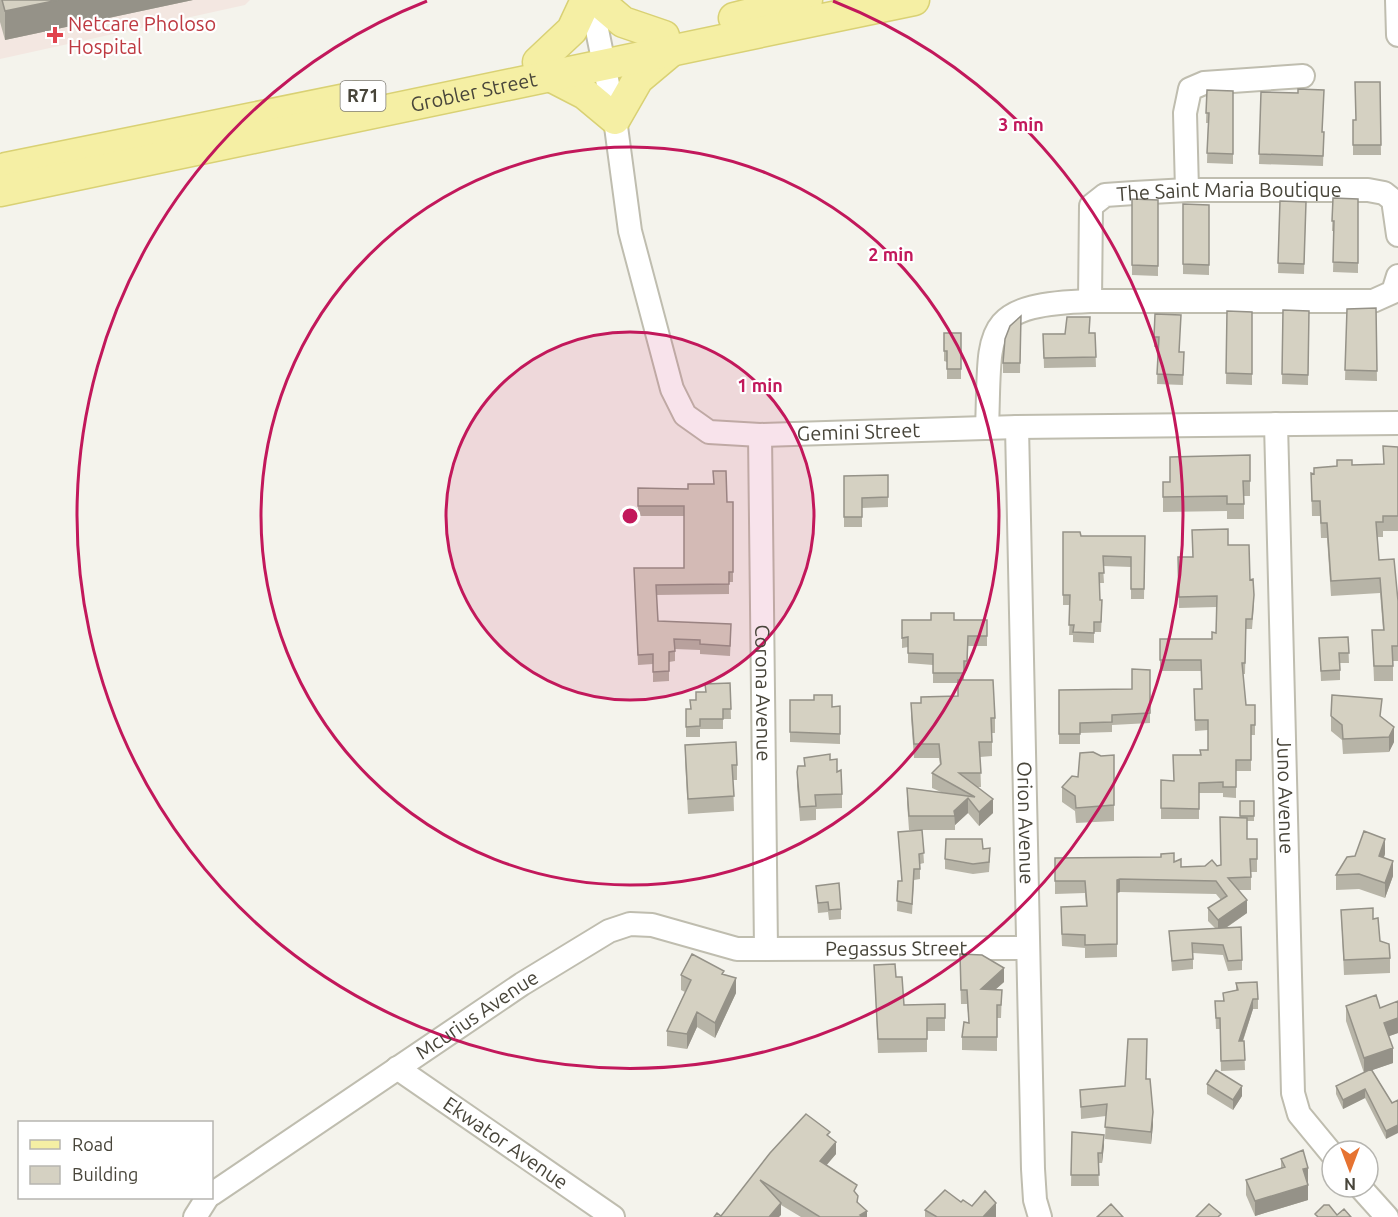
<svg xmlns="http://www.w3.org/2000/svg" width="1398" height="1217" font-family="Ubuntu,sans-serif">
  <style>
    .medical { fill: #f3e7e1 }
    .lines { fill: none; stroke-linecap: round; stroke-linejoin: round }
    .minor-casing { stroke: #bfbdaf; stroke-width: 26 }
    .major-casing { stroke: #d9d174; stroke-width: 33 }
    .minor { stroke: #fff; stroke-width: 22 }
    .major { stroke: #f5efa4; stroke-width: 30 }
    .wall { fill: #b7b4a7 }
    .shaded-wall { fill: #959288 }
    .building { fill: #d5d1c2; stroke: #959288; stroke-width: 1.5 }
    .ring { fill: none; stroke: #c2185b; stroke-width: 3 }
    .health-dot { fill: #e0444e; stroke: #fff; stroke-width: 2 }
    .labels { text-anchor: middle; stroke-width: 4.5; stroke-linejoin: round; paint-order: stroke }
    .shield { fill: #fff; stroke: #7f7d75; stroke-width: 1.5 }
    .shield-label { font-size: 18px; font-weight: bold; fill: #48453a }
    .health-label { font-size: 20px; fill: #be3a42; stroke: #fff; text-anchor: start }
    .street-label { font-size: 20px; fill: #48453a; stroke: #fff }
    .centre { fill: #c2185b; stroke: #fff; stroke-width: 3 }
    .ring-label { font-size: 18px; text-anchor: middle; font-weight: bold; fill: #c2185b; stroke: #fff; stroke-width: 4.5; stroke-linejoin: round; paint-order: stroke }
  </style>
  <rect width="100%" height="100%" fill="#f4f3ec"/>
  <path class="medical" d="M0,0H250L245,5L0,59Z"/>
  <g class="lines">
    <defs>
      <g id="minor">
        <path id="s1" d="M591,0L615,119L630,231L672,389L685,415L709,432L760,435L1017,427L1398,423"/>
        <path d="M1397,0L1398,35"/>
        <path d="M1187,190L1185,113L1190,89L1204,83L1303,76"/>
        <path id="s2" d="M1090,301L1091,206L1105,195L1134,193L1187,190H1368L1384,193L1393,200L1398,235"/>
        <path id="s3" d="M1276,424L1293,1093L1299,1114L1332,1154"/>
        <path id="s4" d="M1017,427L1033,1169L1035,1200L1040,1217"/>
        <path d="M987,428C991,330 978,305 1090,301H1373L1393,292L1398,276"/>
        <path id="s5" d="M760,435L766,949"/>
        <path id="s6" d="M397,1068L613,1217"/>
        <path d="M1360,1187L1387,1217"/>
        <path id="s7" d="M212,1194L522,984L609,931L630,924L652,925L737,949L1028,948"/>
        <path d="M195,1217L207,1198"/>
      </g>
      <g id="major">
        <path d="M597,0L623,22L664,36"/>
        <path d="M734,18L807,0"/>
        <path d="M538,62L572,30L586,0"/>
        <path d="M552,77L585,94L615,119L638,79L669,53"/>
        <path d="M6,168L356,97"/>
        <path id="s8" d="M0,191L914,0"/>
      </g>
    </defs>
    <use href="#minor" class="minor-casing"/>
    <use href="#major" class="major-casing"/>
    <use href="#minor" class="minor"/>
    <use href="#major" class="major"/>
  </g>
  <path class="wall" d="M0,0H193L5,40L0,22Z
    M1380,82L1381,155H1353V120H1355Z
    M1207,90L1233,91V164L1207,163L1208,123H1206Z
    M1261,92L1323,132H1324L1323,166L1259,164Z
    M1333,198L1358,199V273L1333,272L1334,231H1332Z
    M1132,199L1158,200V276L1132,275Z
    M1280,201L1306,202L1304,274L1278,273Z
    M1183,204L1209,205V275L1183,274Z
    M1376,308L1377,381L1345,380L1347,309Z
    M1283,310L1309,311L1308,385L1282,384Z
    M1227,311L1252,312V385L1226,384Z
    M1155,314L1180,352H1184L1183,385L1157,384L1158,347H1154Z
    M1021,316L1020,373H1003V363Z
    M944,333H961V379H947V362L944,361Z
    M1095,333L1096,367L1044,368L1043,334Z
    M1398,447V531H1383V537H1377L1379,560L1398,601V661H1393V681H1374L1372,630H1383L1380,593L1331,596L1327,538H1321L1320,516H1312L1311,473L1314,474L1337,467L1352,465L1383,464Z
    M1250,455V496H1244V519H1227V511L1163,512V482H1170Z
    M888,475V507L862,508V527H844V476Z
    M638,488L727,502H733V582H729V594L656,595L658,621L731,634L730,656L700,654V650L675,649V661L669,662V681L653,682V664L638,665L634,568H684V516H638Z
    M1063,532L1081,536H1145L1144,599H1131V567L1103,566L1104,583H1100V600L1102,610L1101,632H1094V643L1073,642V635H1069L1070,605H1063Z
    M1228,545L1250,580L1254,605L1252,629H1246L1245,674H1243L1246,705H1255V735H1251V771H1236V798L1223,797V793H1199V819H1161V780L1174,781L1173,755H1200L1208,750V730L1195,731L1194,689H1202L1201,671H1160V639H1212L1216,633V607L1179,608L1178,557H1192Z
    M902,620H987V646H968L967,671H964V680L995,718V733H992V756L980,757L981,787H978L993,813L979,826L968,813L955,825V830H922L924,863L920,864V879L914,880L912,914L897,911L898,881H902L898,832L920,830H909L907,802V788L941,792L932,788V773L940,765L939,758H914L911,717V703H921L958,696V683H933V665L908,663V647L902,648Z
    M1348,637L1349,663H1340V680L1321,681L1319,638Z
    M1150,670V723L1112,725V732L1080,733V744H1059V690L1132,689Z
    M730,683L731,719H723V729H700V737H686V709H690L696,700L705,692Z
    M790,700L832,707L840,706V744L790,742Z
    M1331,716L1381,717L1394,742L1389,752L1343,754L1342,740L1331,731Z
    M685,745L737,765V780H733L734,811L688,814L685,760Z
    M1114,755V821L1076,823L1075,811L1062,802V787L1078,777L1101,756Z
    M804,758L830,760L837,771L842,794V808L816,809V820L800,821L797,786V772L804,766Z
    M1240,801H1254V821H1247V839H1257V872H1251V890H1238L1247,913L1226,928L1242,960V970L1228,971L1223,955L1193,953V969L1172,971L1169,931L1215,928L1208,921V908L1221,900L1216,894L1120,892L1117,893V957L1085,958V948L1062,946L1061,920L1086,906L1085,893L1055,894V858L1174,862L1181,867L1221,865L1240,818Z
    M983,849L990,858L989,872L973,874L945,869V859Z
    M1385,854L1384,857L1393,876L1385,898L1359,889L1336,890V875Z
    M816,886L841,909V919L829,920L828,912L818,913Z
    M1341,910L1373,919L1380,941L1390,958V973L1344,975Z
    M874,965L896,977L904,1005L945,1004V1031H927V1052L878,1053Z
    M960,968L1004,982L995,990H1002L1001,1018H997V1051L962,1050V1037L969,1022L967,1004H961Z
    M724,974L736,993L715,1038L697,1027L687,1049L667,1046V1031L685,992L681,990V975Z
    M1236,983L1258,999V1009H1253L1243,1041H1244L1245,1070L1221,1071L1220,1029H1216L1215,1001H1223V993L1236,990Z
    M1398,1001V1033L1389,1036L1393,1063L1372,1070L1392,1103L1386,1139L1365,1098L1343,1109L1336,1094V1086L1364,1073L1346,1021V1006L1380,1008Z
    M1146,1079L1153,1125L1151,1144L1105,1139L1106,1116L1081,1119L1080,1090L1125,1086Z
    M1207,1084L1242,1096L1233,1110L1207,1094Z
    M1072,1132L1104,1145L1102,1163H1098L1099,1186H1071Z
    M830,1137L836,1154L826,1165L857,1194L858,1203L867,1217H801L781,1205V1215L721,1216L770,1153Z
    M1281,1159L1308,1183H1307L1308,1200L1255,1216L1246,1195V1180L1281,1168Z
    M961,1202L972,1206L996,1217H925V1210Z"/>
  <path class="shaded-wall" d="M58,0H193L5,40V11Z
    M1394,727V742L1389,752V737Z
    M968,798V813L955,825L954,811Z
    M993,799V813L979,826V812Z
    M1385,839V854L1379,871V856Z
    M1393,861V876L1385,898V883Z
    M1120,879V892L1117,893V880Z
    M1247,900V913L1218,933V920Z
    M1004,968V982L981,1002V989Z
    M736,978V993L715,1038V1023Z
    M1253,999V1009L1239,1052V1041Z
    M697,1012V1027L687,1049V1034Z
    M1398,1018V1033L1384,1038V1023Z
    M1393,1048V1063L1364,1073V1058Z
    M1242,1086V1096L1233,1110V1100Z
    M1365,1089V1098L1343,1109V1100Z
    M1153,1112V1125L1151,1144V1132Z
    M1398,1125V1133L1386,1139V1131Z
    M1104,1135V1145L1102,1163V1153Z
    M836,1142V1154L820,1173V1161Z
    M1308,1168V1183L1303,1184V1169Z
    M1308,1185V1200L1255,1216V1201Z
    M781,1203V1215L779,1217H769Z
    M996,1203V1217H983Z
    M867,1211V1217H860V1215Z"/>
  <path class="building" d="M2,0H58L5,11Z
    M1355,82H1380L1381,145H1353V120H1356Z
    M1298,89L1324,90L1322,132H1324L1323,156L1259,154L1261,92L1298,93Z
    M1207,90L1233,91V154L1207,153L1209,113H1206Z
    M1333,198L1358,199V263L1333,262L1334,221H1332Z
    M1132,199L1158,200V266L1132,265Z
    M1280,201L1306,202L1304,264L1278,263Z
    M1183,204L1209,205V265L1183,264Z
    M1376,308L1377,371L1345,370L1347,309Z
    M1283,310L1309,311L1308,375L1282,374Z
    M1227,311L1252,312V374L1226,373Z
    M1155,314L1181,315L1179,352H1184L1183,375L1157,374L1159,337H1154Z
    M1021,316L1020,363H1003L1005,339L1010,326Z
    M1067,317H1090L1089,333H1095L1096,357L1044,358L1043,334H1065Z
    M944,333H961V369H947V351H944Z
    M1383,446L1398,447V516H1383V522H1376L1379,560L1394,559L1398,601V646H1392L1393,666H1374L1372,630H1384L1380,578L1331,581L1327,523H1321L1320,501H1312L1311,473L1314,474V468L1337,466V460H1352V465L1384,464Z
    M1250,455V481H1243L1244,504H1227V496L1163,497V482H1170V457Z
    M713,471H726L727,502H733V572H729V584L656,585L658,621L731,624L730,646L700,644V640L674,639L675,651L669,652V671L653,672V654L638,655L634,568H684V506H638V488L688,489V484H714Z
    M888,475V497L862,498V517H844V476Z
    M1228,529V545H1249L1250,580L1253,579L1254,595L1252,619H1246L1245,663H1242L1246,705H1255V725H1251V760H1236V787H1223V782L1199,783V809L1161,808V780L1174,781L1173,755H1201L1200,750H1208V720H1195L1194,689H1202L1201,660H1160V639H1212V632L1216,633L1217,596L1179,597L1178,557H1193L1192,530Z
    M1063,532H1080L1081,536H1145L1144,589H1131V557L1103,556L1104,573H1099L1100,600H1102L1101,622H1094V633L1073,632L1074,625H1069L1070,595H1063Z
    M931,613H954V620H987V636H968L967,661H964V673H933V654L908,653V637L902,638V620H931Z
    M1348,637L1349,653H1339L1340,670L1321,671L1319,638Z
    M1132,669L1150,670V713L1112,715V722L1080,723V734H1059V690L1132,689Z
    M958,680H993L995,718H991L992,742H979L981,773H959L993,799L979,812L968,798L954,811L955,816H909L907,788L975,797L932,773L941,764L939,744H914L911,703H921V697L958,696Z
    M730,683L731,709H723V719H700V726L686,727V709H691L690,700H696V692H706L705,684Z
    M814,695H832V707L840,706V734L790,732V700H814Z
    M1332,695L1382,699L1380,716L1394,727L1389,737L1343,739L1342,725L1331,716Z
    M736,742L737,765H732L734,796L688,799L685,745Z
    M1093,752L1101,756L1114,755V805L1076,808L1075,796L1062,787L1072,776L1078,777L1080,753Z
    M830,754V760L837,759V772L841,770L842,794L815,795L816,806L800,807L797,772L798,766H805L804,758Z
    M1240,801H1254V816H1240Z
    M1220,817L1247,818V839H1257V859H1250L1251,877L1228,878L1247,900L1218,920L1208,908L1227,896L1216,881L1120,879L1117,880V944L1085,945V935L1062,934L1061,907L1087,906L1085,881H1055V858L1161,857V854L1174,853V862L1181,859V867L1205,866L1212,860L1217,866L1221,865Z
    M922,830L924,853L919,854L920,869H914L912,904L897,901L898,881H902L898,832Z
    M1364,831L1385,839L1379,856L1393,861L1385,883L1359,874L1336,875L1347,857L1355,856Z
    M946,839H982L983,849L990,848L989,862L973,864L945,859Z
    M839,883L841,909L829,910L828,902L818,903L816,886Z
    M1373,908V919L1378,918L1380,941L1389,944L1390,958L1344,960L1341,910Z
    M1241,927L1242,960L1228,961L1223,945L1192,943L1193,959L1172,961L1169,931Z
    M692,954L724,971L722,974L736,978L715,1023L697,1012L687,1034L667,1031L691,980L681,975Z
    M960,954L982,955L1004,968L981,989L1002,990L1001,1005H997V1037H962L964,1022L969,1023L967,990H961Z
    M895,964L896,977H902L904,1005L945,1004V1018H927V1039H878L874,965Z
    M1257,982L1258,999H1253L1239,1041H1244L1245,1060L1221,1061L1220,1018H1216L1215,1001H1224L1223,993L1238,990L1236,983Z
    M1376,995L1380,1008L1398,1001V1018L1384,1023L1393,1048L1364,1058L1346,1006Z
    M1128,1039H1147L1146,1079H1150L1153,1112L1151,1132L1105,1127L1107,1104L1081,1107L1080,1090L1125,1086Z
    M1371,1069L1392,1103L1398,1100V1125L1386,1131L1365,1089L1343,1100L1336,1086Z
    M1216,1070L1242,1086L1233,1100L1207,1084Z
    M806,1114L830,1132L827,1135L836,1142L820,1161L857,1185L854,1191L858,1196L857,1202L867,1211L860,1215L863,1217H820L760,1180L781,1203L769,1217H714L717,1213L721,1216L770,1153Z
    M1072,1132L1104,1135L1102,1153H1098L1099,1175H1071Z
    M1303,1150L1308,1168L1303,1169L1308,1185L1255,1201L1246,1180L1285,1167L1281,1159Z
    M945,1190L961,1202L963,1200L972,1206L985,1191L996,1203L983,1217H937L925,1210Z
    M1111,1204L1123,1217H1097Z
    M1209,1204L1221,1214L1218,1217H1196Z
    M1324,1205H1329L1337,1215L1344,1209L1351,1217H1318L1315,1214Z"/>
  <circle cx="630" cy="516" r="184" fill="#c2185b" fill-opacity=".12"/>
  <g class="ring">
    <circle cx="630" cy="516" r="184"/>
    <circle cx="630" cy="516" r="369"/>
    <path d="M833 1A553 553 0 1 1 427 1"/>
  </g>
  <path class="health-dot" d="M52 26h6v6h6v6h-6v6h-6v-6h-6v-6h6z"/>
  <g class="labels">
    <rect class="shield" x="340.5" y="81" width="45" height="30" rx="4.5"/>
    <g class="shield-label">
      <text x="363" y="102">R71</text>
    </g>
    <g class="health-label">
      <text x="68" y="31">Netcare Pholoso<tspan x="68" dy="23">Hospital</tspan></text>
    </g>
    <g class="street-label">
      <text dy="7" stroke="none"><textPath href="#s8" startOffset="484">Grobler Street</textPath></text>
      <text dy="7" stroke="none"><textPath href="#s2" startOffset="237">The Saint Maria Boutique</textPath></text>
      <text dy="7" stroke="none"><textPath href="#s1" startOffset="606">Gemini Street</textPath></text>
      <text dy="7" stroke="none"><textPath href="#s5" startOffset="258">Corona Avenue</textPath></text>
      <text dy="7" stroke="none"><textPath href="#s3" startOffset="372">Juno Avenue</textPath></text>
      <text dy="7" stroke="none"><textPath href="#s4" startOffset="396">Orion Avenue</textPath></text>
      <text dy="7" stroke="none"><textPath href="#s7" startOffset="768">Pegassus Street</textPath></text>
      <text dy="7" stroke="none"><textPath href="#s7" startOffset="320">Mcurius Avenue</textPath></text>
      <text dy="7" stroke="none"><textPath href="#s6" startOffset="132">Ekwator Avenue</textPath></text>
    </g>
  </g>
  <circle cx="630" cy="516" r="9" class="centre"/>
  <g class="ring-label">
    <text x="1021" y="131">3 min</text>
    <text x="891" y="261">2 min</text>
    <text x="760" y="392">1 min</text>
  </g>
  <rect x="18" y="1121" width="195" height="78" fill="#ffffff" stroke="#b6b5b0" stroke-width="1.5"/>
  <rect x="30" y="1140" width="30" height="9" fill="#f5efa4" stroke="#b6b5b0" stroke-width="1.5"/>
  <text x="72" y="1151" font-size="18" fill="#48453a">Road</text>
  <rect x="30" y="1166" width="30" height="18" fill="#d5d1c2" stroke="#b6b5b0" stroke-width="1.5"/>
  <text x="72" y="1181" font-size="18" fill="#48453a">Building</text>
  <g transform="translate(1350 1169) rotate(180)"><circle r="28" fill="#ffffff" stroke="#b6b5b0" stroke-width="1.5"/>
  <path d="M0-4.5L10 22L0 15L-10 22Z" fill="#e67331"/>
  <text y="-9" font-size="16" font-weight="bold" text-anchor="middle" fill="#48453a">N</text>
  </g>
</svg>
